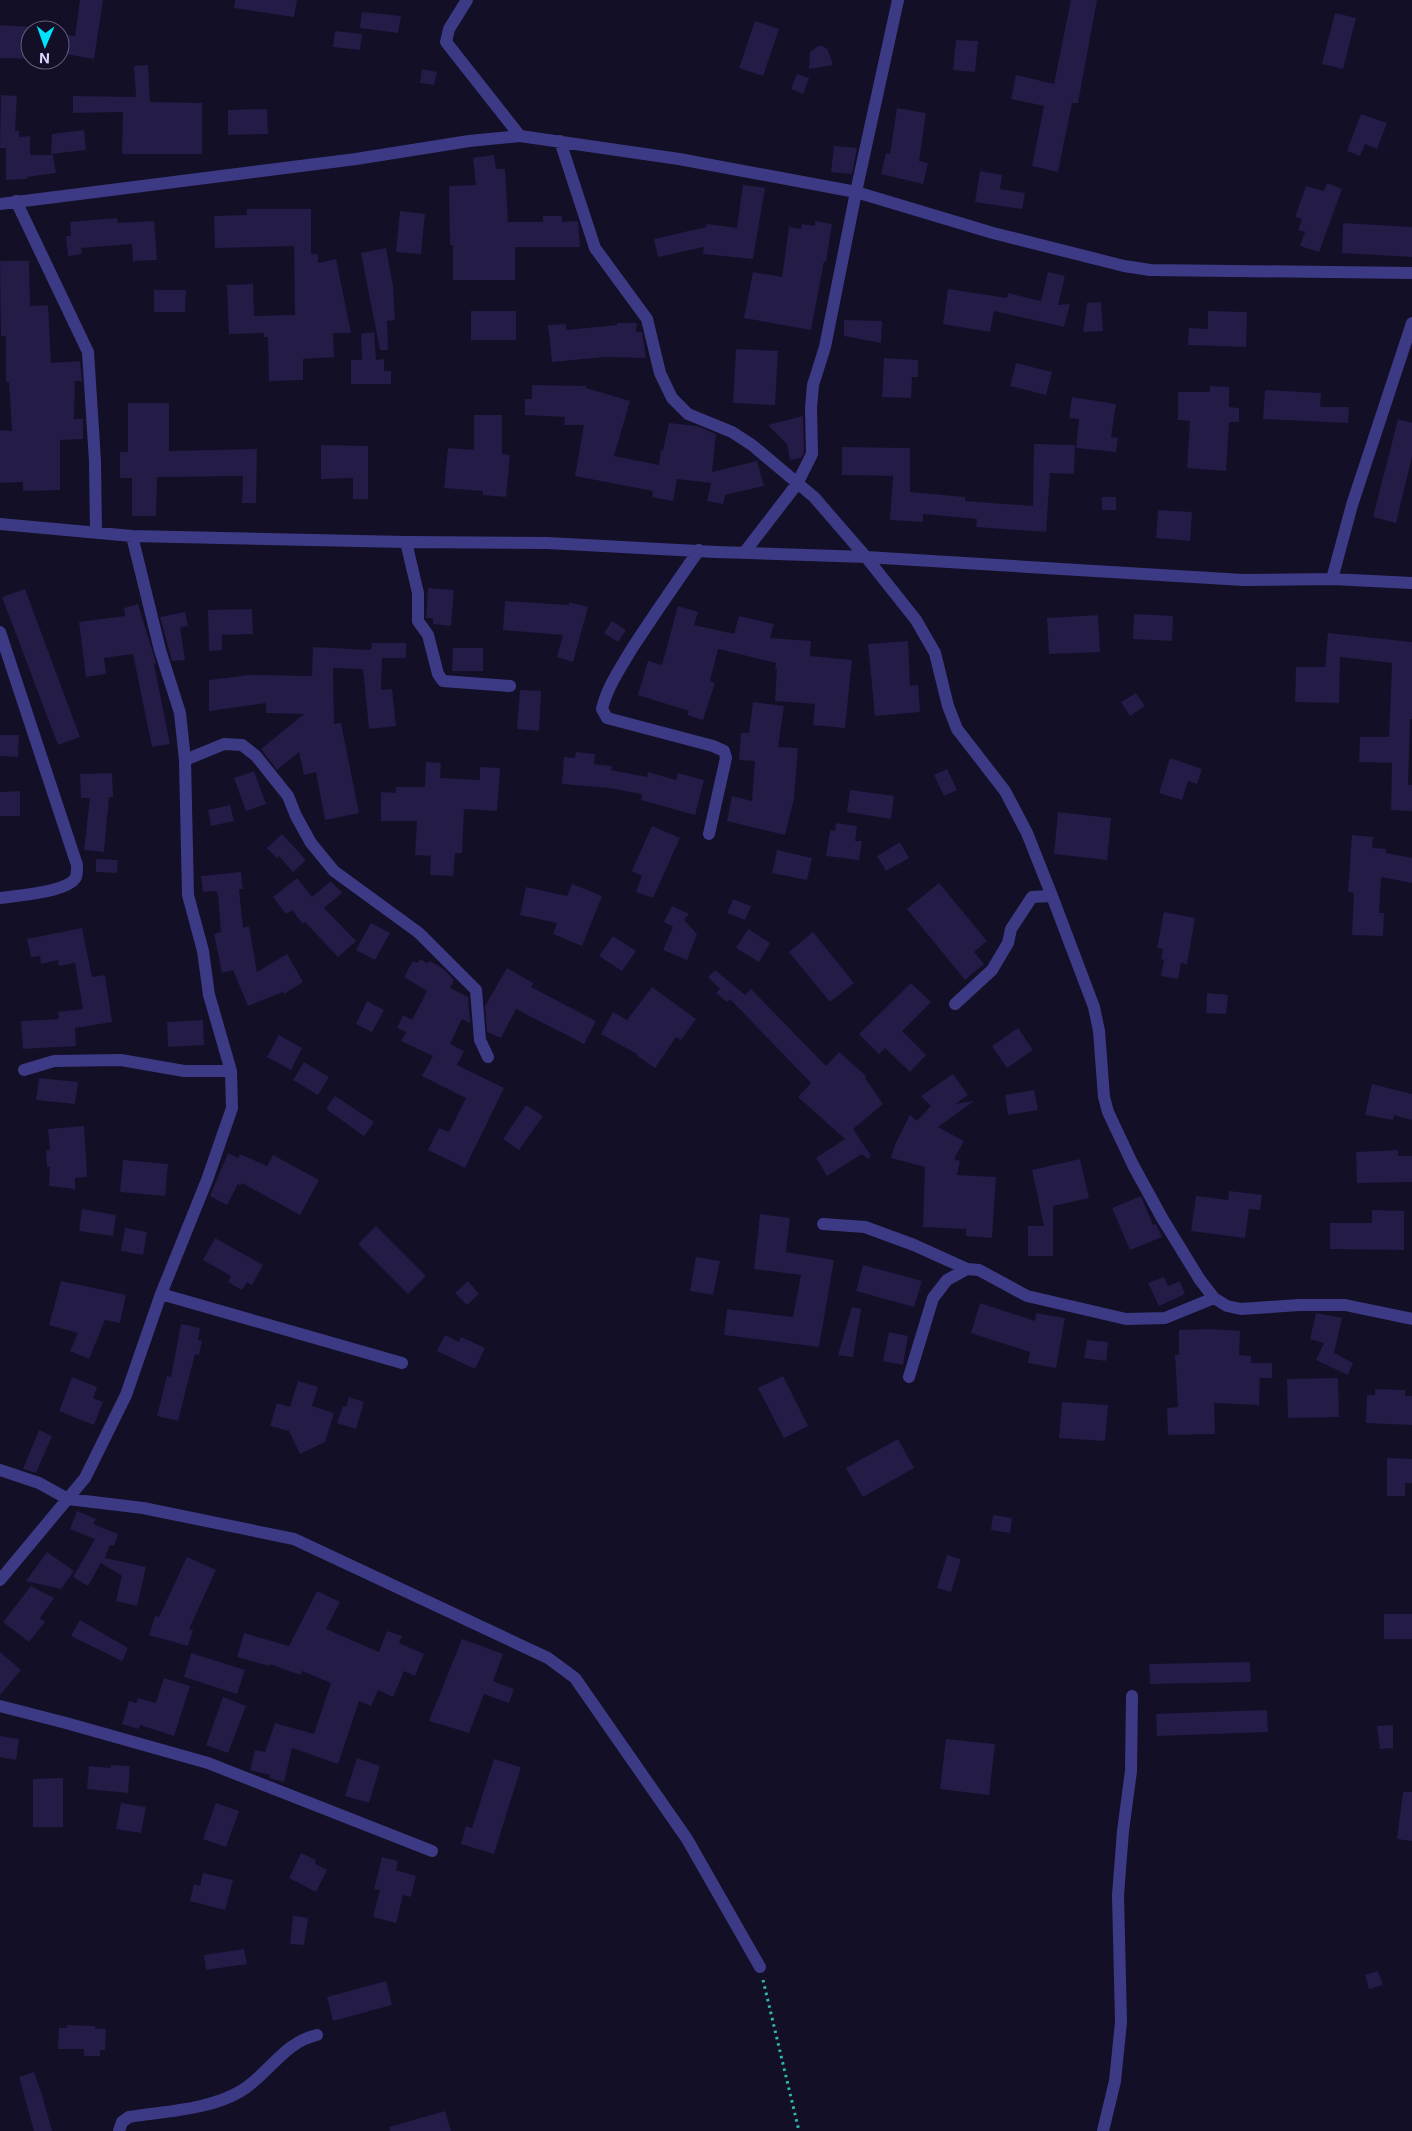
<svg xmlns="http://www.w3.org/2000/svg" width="1412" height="2131" font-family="Inter,sans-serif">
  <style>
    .building { fill: #241b47 }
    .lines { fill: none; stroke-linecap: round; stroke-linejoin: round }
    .path { stroke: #2fb8b0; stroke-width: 3; stroke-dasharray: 2.5 4; stroke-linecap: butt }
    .minor { stroke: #3d3a85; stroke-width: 12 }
  </style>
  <rect width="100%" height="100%" fill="#130f26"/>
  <path class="building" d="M80,0H103L94,59L60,53V34L75,36Z
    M235,0H297L294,17L234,8Z
    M1071,0H1097L1078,103H1072L1058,172L1032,166L1044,106L1011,99L1016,75L1054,84Z
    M362,12L401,16L398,33L360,28Z
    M1335,13L1356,18L1343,69L1322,64Z
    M755,21L779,29L763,76L739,68Z
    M0,25L30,27V59L0,58Z
    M335,31L362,34L360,50L333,47Z
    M956,40L978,41L975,72L953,70Z
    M818,46H823L828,50L833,65L809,69L810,52Z
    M148,65L150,102L202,103V154H122L123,112L73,113V96L136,97L134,66Z
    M422,69L437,72L434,85L420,83Z
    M797,74L809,78L803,94L791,89Z
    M1,95L17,96L15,131H19V137L30,136V155H53L56,173L27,177V179L6,180V148H0Z
    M897,108L926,113L919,161L928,163L923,184L881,174L886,153L890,154Z
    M267,109L268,134L228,135V110Z
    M1361,114L1387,123L1377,149L1365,144L1360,156L1347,151Z
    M84,130L86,150L51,154L52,134Z
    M834,146L857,148L852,174L831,172Z
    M494,155L496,169H505L508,222H543V216H562V222L578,221L580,247H515V280H453V245H450L449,186L476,185L473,158Z
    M980,171L1002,175L1000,189L1025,193L1022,209L975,202Z
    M1327,183L1342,189L1319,252L1300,246L1305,232L1298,230L1302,219L1295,217L1306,186L1324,191Z
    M743,185L765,188L753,259L703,254L704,247L658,257L654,239L706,227L707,224L737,228Z
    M247,209H311V254H318V263L336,259L351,333H333L334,357L303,359V380L269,381L268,337H264V333L229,334L227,285L253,284L254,316L295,315L294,246L215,248L214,216L247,215Z
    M400,211L425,214L421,254L396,252Z
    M117,218L118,223L154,221L157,260L133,261L132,244L81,248L82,254L68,256L66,236H71L70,222Z
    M815,221L832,224L826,262L824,261L811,330L744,318L753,272L782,277L789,227L801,229L802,224L815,226Z
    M1343,223L1412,227V257L1342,253Z
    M386,248L393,286L395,320L387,321L388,350H380L361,253Z
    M0,261H29L30,306L48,305L51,363L80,361L82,381H75L74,419H83V439L60,440V490L23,491V482L0,483V430L12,431L9,382H6V336H1Z
    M1048,272L1065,276L1058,305L1070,304L1064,327L994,311L990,332L943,324L948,289L1007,298L1008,293L1041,301Z
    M154,290H186L185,312H154Z
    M1101,302L1103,331L1083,332L1087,303Z
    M471,311H516V340H471Z
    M1208,311L1247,312L1246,347L1188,345L1189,328L1208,329Z
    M844,320L882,321L881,343L844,336Z
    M617,323H637L636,332H642L646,358L605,357L552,362L548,325L566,324V330L617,325Z
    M374,332L376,360L384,359V371H391V384H351V360H362L361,334Z
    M736,349L778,351L775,405L733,403Z
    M884,358L918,360V377H912L911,398L882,397Z
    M1016,363L1052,372L1046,395L1010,386Z
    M532,385L586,386V388L630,401L614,456L659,465L661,450H663L669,423L697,426L716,434L712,472L757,461L764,486L725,495L723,504L707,501L711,483L677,479L673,501L652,497L653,491L575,476L584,425H564L565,417L525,415V399H532Z
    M1210,386L1229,387V407L1239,408V422H1229L1226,471L1187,468L1190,421L1178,420V392H1210Z
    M1265,390L1321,393L1320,407H1349L1348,423L1263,419Z
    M1072,397L1116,404L1111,437L1118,438L1116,452L1076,448L1079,419L1069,418Z
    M128,403H169V451L257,449L256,503H242L243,476L157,477L156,516H132V478H120V452H128Z
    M474,415H502V454L510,455L506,497L483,495V491L444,488L448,448L474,450Z
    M803,416L804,452L801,458L790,460L787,444L768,425Z
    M1398,419L1412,423V457L1396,523L1373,517Z
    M1034,444L1075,445L1074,474L1050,473L1046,532L976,527L977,519L923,514V522L890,520L893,476L842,475V447L910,448V492L965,497V501L1033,506Z
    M321,445L368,446V499H353V478L321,479Z
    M1102,497H1116V510H1102Z
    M1158,510L1192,512L1190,541L1156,538Z
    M428,588L454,590L451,626L433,624V618H426Z
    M25,589L80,737L58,745L2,597Z
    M505,601L569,605V602L588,607L573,662L557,657L563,635L503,630Z
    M138,604L156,663L154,664L170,744L152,747L133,654L104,658L106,674L86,677L79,622L125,616L124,608Z
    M678,606L698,612L694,625L734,634L739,616L774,624L770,638L811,641L810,656L852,660L845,728L813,725L815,704L775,701L777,669H775L776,663L718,649L710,681L715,683L703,720L687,715L689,711L638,695L648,661L662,665Z
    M252,609L253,634L222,635V650L209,651L208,610Z
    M185,612L188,626L180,627L185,660L172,661L160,617Z
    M1134,614L1173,616L1172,641L1133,639Z
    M1098,615L1100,652L1049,654L1047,618Z
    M612,621L626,630L618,642L604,633Z
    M1328,633L1412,642V719H1410L1408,785H1412V811L1391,810L1392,763L1359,762L1360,737H1389L1392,663L1340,657L1339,703L1295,702L1296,667H1325Z
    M908,641L910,686L918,685L920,712L875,716L868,644Z
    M372,643H406V658H382L381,690L392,689L396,726L369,729L363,669L333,668L334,724L341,723L359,813L325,820L316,772L304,775L299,752L277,770L261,749L304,714L266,713V703L209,711V680L249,675L312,676L313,647L371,650Z
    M453,648H483V671H452Z
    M520,690L541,691L539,731L517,729Z
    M1136,693L1145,706L1130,716L1121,702Z
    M753,702L784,706L778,747L798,748L794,799L785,835L727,821L732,796L752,801L755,761L739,760L741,733H749Z
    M0,735H19L18,757L0,756Z
    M576,752L595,754L594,764L612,766L611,770L647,777L648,772L676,780L678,773L704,780L695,815L641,800L642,794L609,788L562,784L564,757L575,758Z
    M1170,758L1202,769L1197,784L1188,781L1182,800L1159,793Z
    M426,762L441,763L440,778L480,780V767L500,768L497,811L464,809L462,853H455L453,876L430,875L431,856L415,855L417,821H381V792L396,793V787H425Z
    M947,769L957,790L944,796L934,775Z
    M254,771L266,804L246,811L234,778Z
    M112,773L113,797H109L104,852L84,850L90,798H81L80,774Z
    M850,790L894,796L891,819L847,812Z
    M20,791V816H0V792Z
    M230,805L234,821L211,826L208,810Z
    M1058,812L1111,818L1107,860L1054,854Z
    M836,823L857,826L855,841H862L859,860L826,856L830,830L835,831Z
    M652,826L680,838L653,898L636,892L642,876L632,871Z
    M282,834L306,860L293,872L279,856L277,858L267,848Z
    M1352,835L1373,837L1372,848L1386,849V853L1412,858V883L1381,877L1379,913H1384L1383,936L1352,935L1354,893L1348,892Z
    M900,842L909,858L886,871L877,856Z
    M777,850L812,858L807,880L772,873Z
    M96,859L118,860L117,873L96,872Z
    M241,872L243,889H239L243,928L249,926L257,972L287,954L303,982L284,994L283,992L248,1006L233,970L222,973L214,934L221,932L218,895L216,891L203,892L201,876Z
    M297,878L312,897L331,881L342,893L324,908L356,941L338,957L305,922L303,924L292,910L286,914L273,897Z
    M939,883L987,941L974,952L984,964L965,980L907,909Z
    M572,884L602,896L582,946L553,934L557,923L520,915L526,887L567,896Z
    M733,899L751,906L745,920L727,913Z
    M672,906L689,914L684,920L697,934L687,960L663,950L673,927L664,922Z
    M1164,912L1195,918L1187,964L1181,963L1178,979L1161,976L1164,960L1161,959L1163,949L1157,948Z
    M371,923L390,933L375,960L356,950Z
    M82,928L92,977L105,975L112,1022L75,1028L76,1046L23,1049L21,1021L59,1019L58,1012L83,1009L75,963L59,966L58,960L41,964L40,956L31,957L27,939Z
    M748,929L770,943L759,962L736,948Z
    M813,932L854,983L830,1002L789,952Z
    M613,936L636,951L622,971L599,956Z
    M420,959L427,963L430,961L444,969L454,980L450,988L468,997L470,1023L462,1019L450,1044L464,1051L457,1065L504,1088L465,1168L428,1150L439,1128L449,1132L466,1098L422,1076L433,1056L401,1041L406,1032L397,1028L403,1015L412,1020L427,991L404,977L413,961L418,963Z
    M507,968L533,983L531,987L596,1021L584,1044L516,1009L501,1038L487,1032L485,1006Z
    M715,970L745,995L751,989L826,1066L839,1052L866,1076L865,1078L883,1104L853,1129L871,1156L868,1159L862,1154L827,1176L816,1158L845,1139L798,1097L811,1083L730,999L727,1002L716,993L720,989L708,977Z
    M911,983L931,1002L902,1031L926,1055L910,1072L885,1048L879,1054L859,1034Z
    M652,987L696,1019L681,1040L676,1037L655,1068L636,1055L637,1054L601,1034L613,1012L627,1020Z
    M1207,993L1228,995L1226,1014L1206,1013Z
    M367,1001L384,1010L372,1032L356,1024Z
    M203,1020L204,1045L168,1047L167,1022Z
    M1018,1028L1033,1050L1007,1068L992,1046Z
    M279,1035L302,1048L291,1070L267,1057Z
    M304,1062L329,1077L318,1095L293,1080Z
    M953,1074L968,1095L955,1104L974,1101L938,1127L964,1141L954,1159L960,1161L957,1175L996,1177L992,1238L966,1236V1229L923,1227L925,1167L891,1158L895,1145L910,1115L917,1121L931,1106L921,1096Z
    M39,1078L78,1082L75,1104L36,1100Z
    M1372,1084L1412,1094V1120L1394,1115L1393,1120L1365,1115Z
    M1034,1090L1038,1110L1008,1115L1005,1095Z
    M335,1096L374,1122L364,1136L326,1109Z
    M526,1105L543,1116L519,1150L503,1139Z
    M84,1126L87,1177L75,1178V1189L49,1186L50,1167H47L46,1150H50L48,1129Z
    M1398,1150V1156H1412V1182L1357,1183L1356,1152Z
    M228,1153L238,1158L240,1154L267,1166L273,1155L319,1180L300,1215L242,1183L240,1186L238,1184L227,1205L210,1196Z
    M1080,1159L1089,1198L1053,1206V1256H1028V1226H1044L1032,1170Z
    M123,1160L168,1164L165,1196L120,1192Z
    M1229,1191L1262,1195L1260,1210L1249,1209L1245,1238L1191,1231L1196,1196L1228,1200Z
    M1141,1196L1153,1225L1156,1224L1162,1237L1130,1250L1112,1208Z
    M82,1209L116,1215L113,1236L79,1231Z
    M1372,1210L1404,1211V1250L1330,1249V1223H1372Z
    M760,1214L790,1218L786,1252L834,1260L819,1347L724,1335L727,1309L793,1317L801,1275L754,1269Z
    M376,1226L426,1276L408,1294L358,1244Z
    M125,1228L147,1232L143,1255L121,1251Z
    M215,1238L263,1265L252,1285L247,1282L242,1290L228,1282L231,1276L203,1260Z
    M696,1257L720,1261L713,1295L690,1291Z
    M863,1265L922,1281L914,1307L856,1291Z
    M1164,1277L1168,1286L1180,1281L1185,1294L1159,1306L1148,1283Z
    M61,1281L126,1295L120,1323L105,1320L89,1359L70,1351L78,1333L49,1325Z
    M468,1281L479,1294L467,1305L455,1293Z
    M980,1303L1035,1321L1036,1313L1065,1318L1056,1368L1028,1363L1030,1352L971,1333Z
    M852,1307L861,1309L853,1357L838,1355Z
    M1316,1313L1342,1318L1334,1353L1353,1363L1348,1375L1316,1360L1324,1343L1310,1339Z
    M181,1324L200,1328L198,1340L202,1341L199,1355L195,1354L178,1421L157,1416L167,1376L171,1377Z
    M1210,1329L1240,1331L1239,1355L1251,1356V1363H1272V1378H1260L1259,1405L1214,1403L1215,1434L1168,1435L1167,1408L1178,1407L1175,1355H1179V1330Z
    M889,1332L908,1336L903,1365L883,1361Z
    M445,1335L459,1342L461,1337L485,1348L475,1369L437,1351Z
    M1087,1340L1108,1342L1106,1361L1084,1358Z
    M783,1376L808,1426L784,1438L758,1388Z
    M72,1377L97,1387L93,1398L103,1402L94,1425L59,1411Z
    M1338,1378L1339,1417L1288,1418L1287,1379Z
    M298,1381L318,1387L312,1406L334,1413L325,1442L300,1454L289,1431L270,1426L277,1403L290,1407Z
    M1375,1389L1405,1390V1396H1412V1425L1366,1423L1367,1395H1375Z
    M349,1397L364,1402L356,1429L337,1423L343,1406L346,1407Z
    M1062,1402L1108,1405L1105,1441L1059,1438Z
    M39,1430L52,1436L36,1473L23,1469Z
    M898,1439L914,1468L863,1497L846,1468Z
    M1387,1458L1412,1459V1483H1405V1496H1387Z
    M77,1511L96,1519L93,1524L118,1534L114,1546L110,1545L105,1558L146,1567L137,1606L116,1601L122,1576L101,1563L88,1586L73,1577L95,1539L70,1529Z
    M993,1515L1012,1518L1010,1533L991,1530Z
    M47,1552L74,1571L61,1589L26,1581Z
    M947,1555L961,1559L951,1592L937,1588Z
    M187,1557L216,1570L189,1629L193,1630L188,1646L149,1635L155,1616L159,1617Z
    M31,1586L54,1598L40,1618L45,1622L29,1642L3,1622Z
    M317,1591L340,1602L326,1629L379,1652L387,1631L402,1636L399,1643L424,1654L415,1676L404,1671L393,1697L378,1690L371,1706L359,1701L338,1764L292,1748L284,1782L269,1778L270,1775L250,1770L255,1750L265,1752L275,1723L314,1734L331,1683L302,1671L301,1675L269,1664V1666L237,1657L244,1633L289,1646Z
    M1384,1614H1412V1639H1384Z
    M80,1620L128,1648L122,1661L71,1636Z
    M462,1639L503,1654L493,1681L514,1689L509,1703L484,1694L469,1733L429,1721Z
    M0,1652L21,1670L0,1695Z
    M191,1653L245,1670L237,1694L184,1677Z
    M1250,1662L1251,1682L1150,1684L1149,1664Z
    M164,1678L190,1686L174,1736L140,1725L139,1729L122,1724L129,1701L136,1703L138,1698L156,1703Z
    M223,1697L246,1706L228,1753L206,1745Z
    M1267,1710L1268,1732L1157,1736L1156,1714Z
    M1393,1725V1748L1380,1749L1377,1726Z
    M0,1736L19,1739L16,1760L0,1757Z
    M946,1739L995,1744L989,1795L940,1789Z
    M357,1758L380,1766L369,1803L345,1796Z
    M494,1759L521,1767L494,1854L461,1844L466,1826L472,1828Z
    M111,1765L130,1766L128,1793L87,1789L89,1766L111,1768Z
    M63,1778V1827H33V1779Z
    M1403,1792H1412V1841L1397,1839Z
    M121,1803L146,1807L141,1833L116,1829Z
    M216,1803L239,1811L226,1847L203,1839Z
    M301,1853L316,1860L315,1864L327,1870L316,1892L289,1878Z
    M382,1857L398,1861L396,1870L416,1876L411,1897L403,1895L396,1923L373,1917L380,1890L374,1889Z
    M203,1873L233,1880L225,1910L190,1901L194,1884L200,1886Z
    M293,1916L308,1918L304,1945L290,1944Z
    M244,1949L247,1964L206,1970L204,1955Z
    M1378,1971L1383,1985L1369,1989L1365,1975Z
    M386,1981L392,2005L333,2021L327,1997Z
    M67,2025L95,2026V2029H106L105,2050H100V2056H84V2049H58L59,2028H67Z
    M34,2072L42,2095L52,2131H34L19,2077Z
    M445,2111L451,2131H390L389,2127Z"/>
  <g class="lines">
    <path class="path" d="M763,1980L799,2131"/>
    <path class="minor" d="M467,0L449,29L446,42L520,136
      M560,141L595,248L647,319L660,373L672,398L688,414L732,432L752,445L814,497L866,557L916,620L935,653L948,706L957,729L1005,791L1027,833L1052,896L1094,1007L1099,1031L1104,1097L1108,1112L1133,1165L1162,1218L1200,1280L1214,1298L1227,1306L1241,1309L1299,1305H1345L1412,1319
      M16,201L88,352L95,461L96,532
      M0,204L356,159L469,141L520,136L679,159L856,192L993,233L1124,266L1150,270L1412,273
      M0,524L132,536L406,542L547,543L716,552L866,557L1243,580L1332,579L1412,583
      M406,542L418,593V621L428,635L438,674L443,681L510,686
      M699,550C676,583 653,616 631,650C620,669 607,687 602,709L607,718L713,746L724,751L726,758L709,834
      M744,553L797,484L812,454L811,408L813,385L825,347L856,192L898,0
      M1332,579L1352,505L1412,323
      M0,632L77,865C77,869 77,874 76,877C69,892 16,896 0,898
      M185,760L224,744L242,745L256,756L288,796L296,816L311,843L334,871L419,933L476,990L480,1040L488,1057
      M955,1004L992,970L1008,943L1011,929L1032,897L1052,896
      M24,1070L54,1061L121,1060L184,1071H231
      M823,1224L865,1227L914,1245L967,1269
      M161,1294L402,1363
      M909,1377L933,1298L947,1280L967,1269L979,1270L1027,1296L1126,1319L1165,1318L1214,1298
      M0,1470L39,1483L68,1499L143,1508L294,1539L548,1658L575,1678L687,1839L760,1967
      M0,1580L85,1478L126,1395L161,1294L207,1180L232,1108L231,1071L209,995L203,951L188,895L185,760L180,713L160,650L132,536
      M0,1706L66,1723L208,1763L432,1851
      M119,2131L122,2122L129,2117C166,2111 209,2110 241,2091C269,2074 284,2042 317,2035
      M1103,2131L1115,2081L1121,2022L1118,1895L1123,1831L1131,1771L1132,1696"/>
  </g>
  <g transform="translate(45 45) rotate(182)"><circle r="24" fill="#130f26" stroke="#625e7d"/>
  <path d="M0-4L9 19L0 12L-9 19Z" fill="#00e5ff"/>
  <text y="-8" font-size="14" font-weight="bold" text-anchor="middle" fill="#d9d4ff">N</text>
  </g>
</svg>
